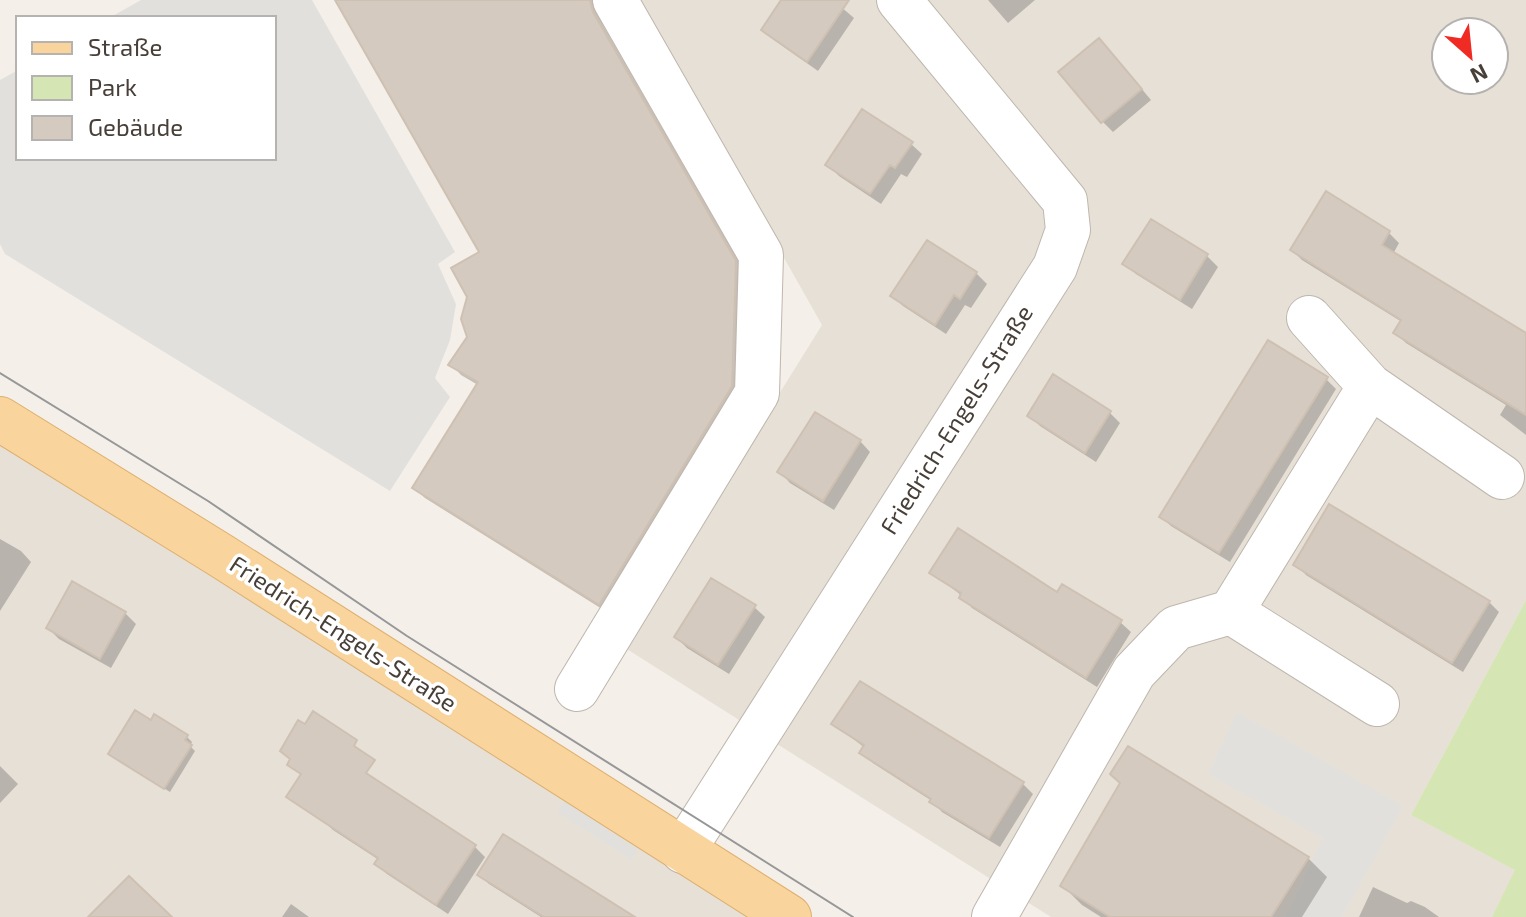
<svg xmlns="http://www.w3.org/2000/svg" width="1526" height="917" font-family="'Exo 2',sans-serif">
  <style>
    .residential { fill: #e7e0d7; fill-rule: evenodd }
    .green { fill: #d5e6b4 }
    .parking { fill: #e2e0dd }
    .shadow { fill: #0003 }
    .building { fill: #d5cabf; stroke: #cfc1b2; stroke-width: 2 }
    .lines { fill: none; stroke-linecap: round; stroke-linejoin: round }
    .minor-casing { stroke: #bfb6ac; stroke-width: 46 }
    .major-casing { stroke: #deaf6d; stroke-width: 46 }
    .minor { stroke: #fff; stroke-width: 44 }
    .major { stroke: #f9d49c; stroke-width: 44 }
    .tram { stroke: #979797; stroke-width: 2 }
    .labels { text-anchor: middle; stroke-width: 7; stroke-linejoin: round; paint-order: stroke }
    .street-label { font-size: 24px; fill: #473f38; stroke: #fff }
  </style>
  <rect width="100%" height="100%" fill="#f4efe9"/>
  <path class="residential" d="M638,0H1526V600L1411,815L1516,870L1492,917H1051L622,646L822,325ZM1446,32H1494V80H1446Z
    M0,436L767,917H0Z"/>
  <path class="green" d="M1526,600V917H1492L1515,870L1411,815Z"/>
  <path class="parking" d="M141,0H312L455,252L438,264L456,304L450,340L435,378L450,397L390,491L5,254L0,244V80L18,70V158H274V18H109Z
    M1237,712L1403,806L1342,917H1285L1323,838L1208,774Z
    M564,801L638,849L632,860L557,812Z"/>
  <path class="shadow" d="M337,0H603L600,13L603,25L746,274L742,397L610,614L425,498L414,488L478,385L461,375L451,364L469,338L482,253Z
    M784,0H833L854,18L818,71L774,40L763,30Z
    M988,0H1035L1008,23Z
    M1110,51L1151,100L1113,132L1102,121Z
    M911,144L922,154L907,177L901,174L881,204L839,176L828,165Z
    M1327,194L1389,233L1399,243L1393,254L1526,336V435L1500,415L1506,405L1406,343L1396,333L1402,322L1302,260L1292,250Z
    M1152,222L1207,256L1218,267L1192,309L1136,274L1125,263Z
    M928,242L976,273L987,284L971,308L965,305L946,334L903,306L893,296Z
    M1326,379L1336,389L1230,562L1171,526L1161,516Z
    M1110,413L1120,423L1096,462L1040,426L1030,415Z
    M860,441L870,452L834,510L790,483L780,472Z
    M0,539L21,551L31,562L0,611Z
    M1296,564L1489,602L1499,612L1463,672L1306,575Z
    M932,572L1120,622L1131,632L1097,687L972,608L962,596Z
    M754,607L765,617L729,674L687,648L676,637Z
    M125,613L136,624L111,668L59,639L48,628Z
    M152,723L187,737L192,742L190,746L195,751L170,792L116,758Z
    M834,724L1023,784L1033,794L1000,847L942,812L932,801L873,763L862,753L865,748Z
    M0,766L18,784L0,803Z
    M323,820L475,847L485,857L448,914L387,874L377,864L379,860L333,830Z
    M1308,858L1327,877L1302,917H1101L1082,905L1063,886Z
    M479,874L635,917H541L489,884Z
    M1373,887L1407,903L1411,901L1425,907L1439,917H1359Z
    M291,904L309,917H282Z"/>
  <path class="building" d="M335,0H590L593,12L736,261L732,386L599,605L412,488L478,382L448,365L467,337L461,319L467,297L451,268L479,252Z
    M781,0H849L807,62L761,30Z
    M1099,38L1142,89L1101,123L1058,72Z
    M862,109L913,142L895,168L890,165L870,194L825,165Z
    M1326,191L1390,231L1382,245L1526,333V415L1393,333L1401,320L1290,250Z
    M1151,219L1208,254L1180,300L1122,264Z
    M927,240L977,272L960,299L954,295L935,325L890,296Z
    M1268,340L1328,377L1219,553L1159,517Z
    M1053,374L1111,411L1085,453L1027,416Z
    M815,412L861,440L823,501L777,472Z
    M1329,504L1490,601L1452,663L1293,565Z
    M958,528L1057,592L1062,584L1122,620L1086,678L959,598L961,593L929,573Z
    M711,578L756,605L718,665L674,637Z
    M72,581L126,612L100,659L46,628Z
    M860,681L1024,782L989,838L929,802L931,799L859,753L864,745L831,724Z
    M135,710L151,720L154,714L188,735L185,740L192,745L164,789L108,754Z
    M313,711L357,740L354,746L375,760L366,773L476,845L436,905L374,864L378,858L286,797L301,774L287,765L290,759L280,751L298,720L305,724Z
    M1128,746L1309,857L1271,917H1110L1060,886L1120,783L1110,774Z
    M503,834L524,847L635,917H544L477,875Z
    M129,876L172,917H88Z"/>
  <g class="lines">
    <defs>
      <path id="minor" d="M1309,318L1370,386L1502,477
        M1231,612L1377,704
        M577,689L757,393L761,255L615,0
        M683,851L1055,267L1068,230L1065,201L899,0
        M994,917L1134,672L1176,628L1231,612L1370,386"/>
      <path id="major" d="M0,419L220,555L789,917"/>
    </defs>
    <use href="#minor" class="minor-casing"/>
    <use href="#major" class="major-casing"/>
    <use href="#minor" class="minor"/>
    <use href="#major" class="major"/>
    <path class="tram" d="M0,373L208,501L407,636L853,917"/>
  </g>
  <g class="labels">
    <g class="street-label">
      <text transform="translate(957 420) rotate(-58)" y="8">Friedrich-Engels-Straße</text>
      <text transform="translate(343 634) rotate(33)" y="8">Friedrich-Engels-Straße</text>
    </g>
  </g>
  <rect x="16" y="16" width="260" height="144" fill="#ffffff" stroke="#b5b2af" stroke-width="2"/>
  <rect x="32" y="42" width="40" height="12" fill="#f9d49c" stroke="#b5b2af" stroke-width="2"/>
  <text x="88" y="56" font-size="24" fill="#473f38">Straße</text>
  <rect x="32" y="76" width="40" height="24" fill="#d5e6b4" stroke="#b5b2af" stroke-width="2"/>
  <text x="88" y="96" font-size="24" fill="#473f38">Park</text>
  <rect x="32" y="116" width="40" height="24" fill="#d5cabf" stroke="#b5b2af" stroke-width="2"/>
  <text x="88" y="136" font-size="24" fill="#473f38">Gebäude</text>
  <g transform="translate(1470 56) rotate(153)"><circle r="38" fill="#ffffff" stroke="#b5b2af" stroke-width="2"/>
  <path d="M0-6L14 30L0 20L-14 30Z" fill="#ef2b24"/>
  <text y="-12" font-size="22" font-weight="bold" text-anchor="middle" fill="#473f38">N</text>
  </g>
</svg>
